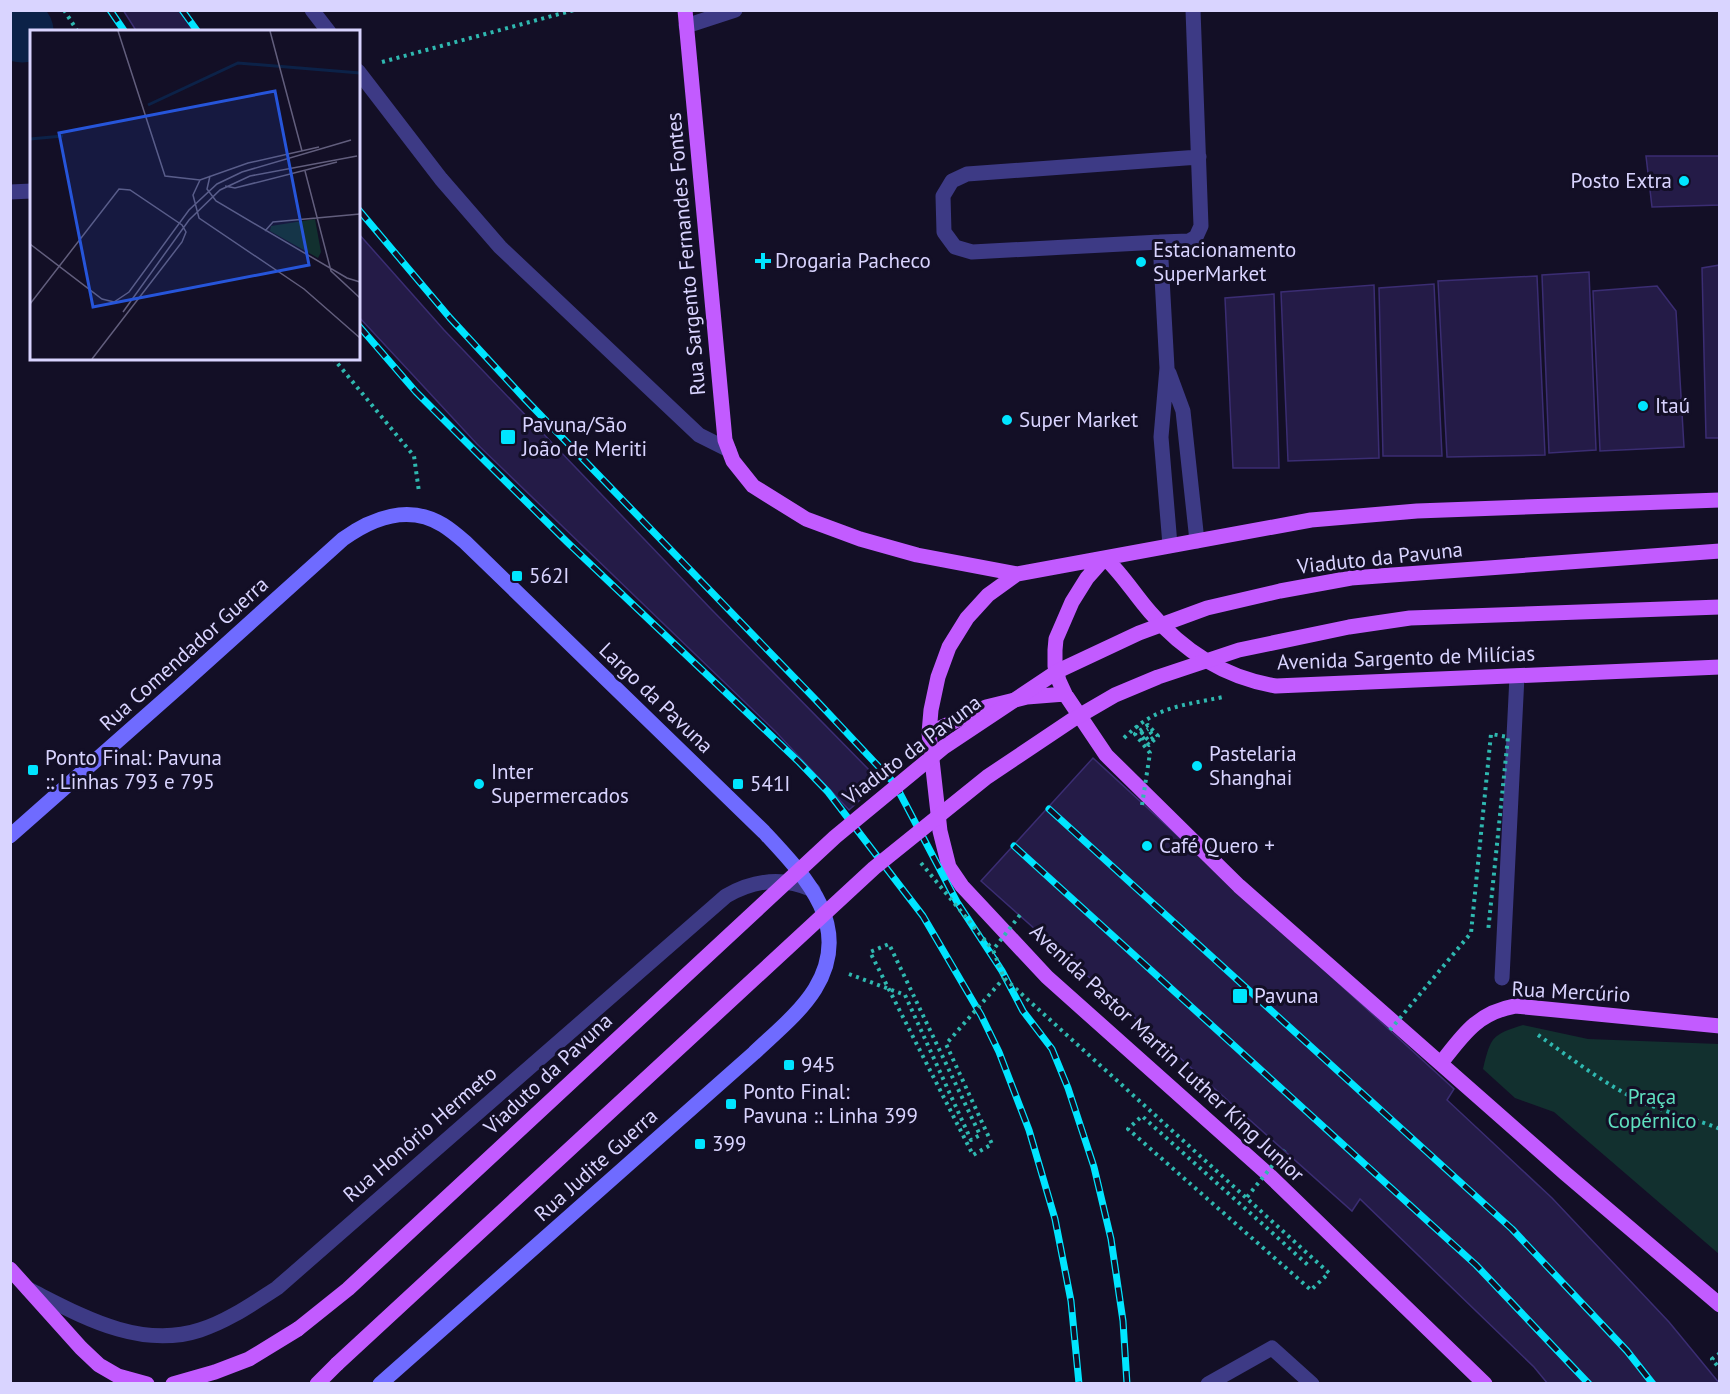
<svg xmlns="http://www.w3.org/2000/svg" width="1730" height="1394" font-family="'PT Sans',sans-serif">
  <style>
    .green { fill: #12302f }
    .lines { fill: none; stroke-linecap: round; stroke-linejoin: round }
    .river { stroke: #0c2248; stroke-width: 63 }
    .building { fill: #241b47; stroke: #3b2d73; stroke-width: 1.5 }
    .path { stroke: #2fb8b0; stroke-width: 4; stroke-dasharray: 3 4.5; stroke-linecap: butt }
    .service { stroke: #3d3a85; stroke-width: 15 }
    .pedestrian { stroke: #3d3a85; stroke-width: 15 }
    .minor { stroke: #3d3a85; stroke-width: 15 }
    .tertiary { stroke: #3d3a85; stroke-width: 15 }
    .secondary { stroke: #6f6bff; stroke-width: 15 }
    .primary { stroke: #c25bff; stroke-width: 15 }
    .rail-casing { stroke: #00e5ff; stroke-width: 7 }
    .rail { stroke: #130f26; stroke-width: 4.5; stroke-dasharray: 14; stroke-linecap: butt }
    .path-bridge { stroke: #2fb8b0; stroke-width: 4; stroke-dasharray: 3 4.5; stroke-linecap: butt }
    .primary-bridge { stroke: #c25bff; stroke-width: 15 }
    .poi-dot { fill: #00e5ff; stroke: #130f26; stroke-width: 2 }
    .labels { text-anchor: middle; stroke-width: 6; stroke-linejoin: round; paint-order: stroke }
    .poi-label { font-size: 21px; fill: #d9d4ff; stroke: #130f26; text-anchor: start }
    .street-label { font-size: 21px; fill: #d9d4ff; stroke: #130f26 }
    .park-label { font-size: 21px; fill: #5fe0c0; stroke: #130f26 }
    .inset-river { fill: none; stroke: #0c2248; stroke-width: 3 }
    .inset-road { fill: none; stroke: #625e7d; stroke-width: 1.5 }
    .view { fill: #2655da; fill-opacity: 0.15; stroke: #2655da; stroke-width: 3 }
    .inset-edge { fill: none; stroke: #d9d4ff; stroke-width: 3 }
  </style>
  <rect width="100%" height="100%" fill="#130f26"/>
  <path class="green" d="M1523,1025L1588,1039L1719,1044V1254L1554,1112L1515,1098L1483,1069C1491,1037 1491,1035 1523,1025Z"/>
  <g class="lines">
    <path class="river" d="M10,29L22,31"/>
  </g>
  <path class="building" d="M123,10H179L195,32H137Z
    M1646,156H1720V205L1652,207Z
    M358,233L444,330L711,609L876,777L880,782L849,810L776,732L477,444L358,316Z
    M1720,265V438H1706L1702,268Z
    M1589,272L1596,450L1549,453L1542,275Z
    M1537,276L1545,455L1447,457L1438,281Z
    M1434,284L1442,456H1383L1379,288Z
    M1374,285L1379,458L1288,461L1281,292Z
    M1657,286L1676,311L1684,447L1600,451L1593,291Z
    M1274,294L1279,468H1233L1225,298Z
    M1093,758L1454,1089L1447,1100L1552,1198L1669,1322L1720,1384H1548L1534,1367L1360,1199L1352,1211L981,881Z"/>
  <g class="lines">
    <path class="path" d="M64,10L78,32
      M382,62L574,10
      M333,358L414,456L419,492
      M1136,726L1149,741L1154,737L1148,729
      M1124,738C1156,706 1181,706 1223,697
      M849,974L905,995
      M1538,1035C1571,1058 1604,1084 1640,1101C1666,1113 1694,1118 1720,1129
      M1720,1353L1712,1359L1720,1369"/>
    <path class="service" d="M1160,242L972,252L955,247L944,232L943,196L952,181L967,174L1199,157
      M1169,373L1183,411L1197,541
      M1170,545L1161,437L1167,368L1160,242L1189,241L1196,237L1201,226L1193,10"/>
    <path class="pedestrian" d="M312,10L329,32
      M358,71L441,179L500,247L699,435L729,450
      M1502,978L1517,676"/>
    <path class="minor" d="M10,192L32,191
      M28,1289C80,1315 139,1350 200,1330C228,1321 252,1304 277,1288L726,896C754,880 782,876 813,890
      M1208,1384L1272,1348L1312,1384"/>
    <path class="tertiary" d="M686,26L735,10"/>
    <path class="secondary" d="M10,836L181,685L343,539C372,518 409,504 443,525C451,530 458,536 465,542L764,832C805,876 854,926 815,989C800,1013 775,1033 754,1053L380,1384"/>
    <path class="primary" d="M685,10L725,440L733,461L753,486L806,519L860,539L917,555L1017,574L1311,520L1417,511L1720,500
      M1106,559C1123,575 1135,595 1150,612C1183,651 1226,678 1276,686L1720,667
      M1103,560L1087,578L1072,602L1056,639L1055,650V666L1059,681L1065,694L1106,755L1239,886L1566,1174L1720,1305
      M1017,574L988,595L967,618L949,647L938,677L931,710L929,733L940,831L949,867L962,886L1047,977L1270,1176L1485,1384
      M929,733L986,707L1027,697L1065,694
      M1441,1063C1463,1035 1477,1013 1515,1006L1720,1026
      M10,1269L81,1348L99,1365L118,1376L147,1384
      M173,1384L215,1372L249,1359L298,1329
      M317,1384L337,1364"/>
    <defs>
      <path id="rail" d="M110,10L125,32
        M182,10L198,32
        M358,209L450,318L524,398L815,699L895,784L957,902L1002,971L1023,1011L1052,1049L1068,1088L1094,1167L1111,1239L1123,1321L1127,1384
        M358,325L416,392L487,463L567,542L799,762L828,792L923,916L981,1015L999,1052L1029,1130L1055,1219L1071,1301L1079,1384
        M1049,809L1512,1229L1627,1351L1653,1384
        M1014,846L1476,1265L1589,1384"/>
    </defs>
    <use href="#rail" class="rail-casing"/>
    <use href="#rail" class="rail"/>
    <path class="path-bridge" d="M1142,805L1150,753L1135,734L1148,725L1158,736L1149,745L1140,734L1148,729
      M921,863L993,950
      M1020,915L993,950L1004,978L1329,1273L1311,1290L1128,1129L1142,1116L1308,1265
      M905,995L971,1140L980,1135L889,944L870,952L973,1155L992,1144L946,1044L1004,978
      M1390,1030L1471,933L1491,734L1508,737L1488,932
      M1247,1197L1285,1150"/>
    <path class="primary-bridge" d="M298,1329L348,1289L835,837L944,747L1058,671L1139,633L1207,608L1280,591L1351,578L1720,551
      M337,1364L874,868L987,777L1072,720L1115,695L1158,677L1239,650L1349,627L1410,618L1720,607"/>
  </g>
  <g class="poi-dot">
    <circle cx="1684" cy="181" r="6"/>
    <path d="M760 252h6v6h6v6h-6v6h-6v-6h-6v-6h6z"/>
    <circle cx="1141" cy="262" r="6"/>
    <circle cx="1643" cy="406" r="6"/>
    <circle cx="1007" cy="420" r="6"/>
    <rect x="500" y="429" width="16" height="16" rx="3"/>
    <rect x="511" y="570" width="12" height="12" rx="3"/>
    <circle cx="1197" cy="766" r="6"/>
    <rect x="27" y="764" width="12" height="12" rx="3"/>
    <circle cx="479" cy="784" r="6"/>
    <rect x="732" y="778" width="12" height="12" rx="3"/>
    <circle cx="1147" cy="846" r="6"/>
    <rect x="1232" y="988" width="16" height="16" rx="3"/>
    <rect x="783" y="1059" width="12" height="12" rx="3"/>
    <rect x="725" y="1098" width="12" height="12" rx="3"/>
    <rect x="694" y="1138" width="12" height="12" rx="3"/>
  </g>
  <g class="labels">
    <g class="poi-label">
      <text x="1672" y="188" text-anchor="end">Posto Extra</text>
      <text x="1153" y="257">Estacionamento<tspan x="1153" dy="24">SuperMarket</tspan></text>
      <text x="775" y="268">Drogaria Pacheco</text>
      <text x="1655" y="413">Itaú</text>
      <text x="1019" y="427">Super Market</text>
      <text x="522" y="432">Pavuna/São<tspan x="522" dy="24">João de Meriti</tspan></text>
      <text x="529" y="583">562I</text>
      <text x="1209" y="761">Pastelaria<tspan x="1209" dy="24">Shanghai</tspan></text>
      <text x="45" y="765">Ponto Final: Pavuna<tspan x="45" dy="24">:: Linhas 793 e 795</tspan></text>
      <text x="491" y="779">Inter<tspan x="491" dy="24">Supermercados</tspan></text>
      <text x="750" y="791">541I</text>
      <text x="1159" y="853">Café Quero +</text>
      <text x="1254" y="1003">Pavuna</text>
      <text x="801" y="1072">945</text>
      <text x="743" y="1099">Ponto Final:<tspan x="743" dy="24">Pavuna :: Linha 399</tspan></text>
      <text x="712" y="1151">399</text>
    </g>
    <g class="street-label">
      <text transform="translate(686 254) rotate(-95)" y="7">Rua Sargento Fernandes Fontes</text>
      <text transform="translate(1380 558) rotate(-6)" y="7">Viaduto da Pavuna</text>
      <text transform="translate(184 654) rotate(-42)" y="7">Rua Comendador Guerra</text>
      <text transform="translate(1406 658) rotate(-2)" y="7">Avenida Sargento de Milícias</text>
      <text transform="translate(656 698) rotate(44)" y="7">Largo da Pavuna</text>
      <text transform="translate(912 750) rotate(-37)" y="7">Viaduto da Pavuna</text>
      <text transform="translate(1571 992) rotate(3)" y="7">Rua Mercúrio</text>
      <text transform="translate(1167 1053) rotate(43)" y="7">Avenida Pastor Martin Luther King Junior</text>
      <text transform="translate(548 1074) rotate(-43)" y="7">Viaduto da Pavuna</text>
      <text transform="translate(420 1134) rotate(-41)" y="7">Rua Honório Hermeto</text>
      <text transform="translate(596 1165) rotate(-42)" y="7">Rua Judite Guerra</text>
    </g>
    <g class="park-label">
      <text x="1652" y="1104">Praça<tspan x="1652" dy="24">Copérnico</tspan></text>
    </g>
  </g>
  <g transform="translate(30 30)">
    <rect width="330" height="330" fill="#130f26"/>
    <path d="M285,189L291,222L288,228L240,201L241,196Z" fill="#12302f"/>
    <path class="inset-river" d="M118,75L208,33L330,43M0,109L33,106"/>
    <path class="inset-road" d="M88,1L135,146L170,150L218,133L289,117M240,1L272,121M275,141L301,241L330,268M180,146L177,159L186,171L317,248L330,252M170,150L163,165L169,188L274,259L330,308M195,156L205,158L307,132M235,201L243,192L330,184M0,214L72,269L84,272L99,262L159,180L187,154L212,142L321,110M0,274L89,159L100,160L152,195L156,202L152,212L62,329M93,282L159,190L190,160L220,146L327,126"/>
    <path class="view" d="M245,61L279,235L63,277L29,103Z"/>
    <rect width="330" height="330" class="inset-edge"/>
  </g>
  <rect width="1730" height="1394" fill="none" stroke="#d9d4ff" stroke-width="24"/>
</svg>
